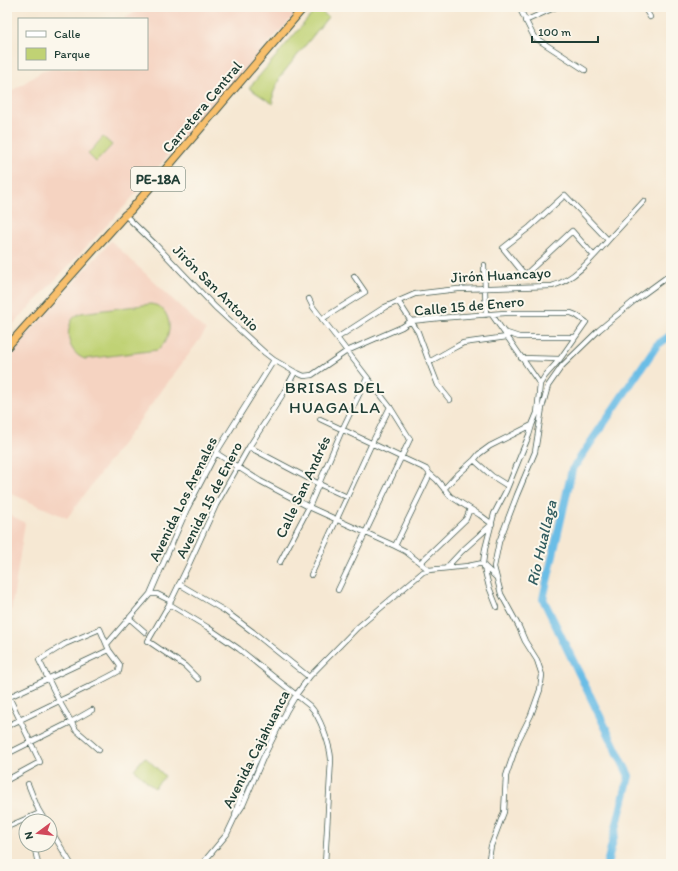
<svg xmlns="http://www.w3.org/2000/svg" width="678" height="871" font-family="Itim,sans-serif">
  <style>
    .built { fill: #f5d3c1 }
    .green { fill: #c0d274; stroke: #708854 }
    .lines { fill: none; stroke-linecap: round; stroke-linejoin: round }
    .river { stroke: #6bbde6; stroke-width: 8 }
    .minor-casing { stroke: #3f574c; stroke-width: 6 }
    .highway-casing { stroke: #3f574c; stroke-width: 9 }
    .minor { stroke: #fff; stroke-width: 4.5 }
    .highway { stroke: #f8bf6c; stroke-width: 7 }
    .labels { text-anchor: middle; stroke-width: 4; stroke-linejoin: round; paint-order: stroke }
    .shield { fill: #fbf7ec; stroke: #61756b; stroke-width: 1 }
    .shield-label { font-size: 14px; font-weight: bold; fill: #1f3d34 }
    .street-label { font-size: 15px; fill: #1f3d34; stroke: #fbf7ec }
    .water-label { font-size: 16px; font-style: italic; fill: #325d60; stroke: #fbf7ec }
    .quarter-label { font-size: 17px; letter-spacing: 1px; fill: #1f3d34; stroke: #fbf7ec }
  </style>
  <rect width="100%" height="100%" fill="#fbf7ec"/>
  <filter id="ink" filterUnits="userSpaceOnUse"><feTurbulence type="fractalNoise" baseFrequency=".025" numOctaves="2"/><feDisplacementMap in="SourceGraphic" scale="8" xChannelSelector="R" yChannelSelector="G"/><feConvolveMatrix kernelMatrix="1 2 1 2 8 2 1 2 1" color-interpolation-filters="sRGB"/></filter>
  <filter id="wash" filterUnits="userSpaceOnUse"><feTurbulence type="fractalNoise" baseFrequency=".012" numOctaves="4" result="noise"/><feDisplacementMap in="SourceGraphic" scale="16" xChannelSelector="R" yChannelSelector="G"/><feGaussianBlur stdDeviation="0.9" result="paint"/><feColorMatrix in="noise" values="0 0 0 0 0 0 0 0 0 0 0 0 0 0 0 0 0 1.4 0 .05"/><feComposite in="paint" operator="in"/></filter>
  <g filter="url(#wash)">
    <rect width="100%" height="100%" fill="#f6e8d3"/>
    <path class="built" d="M143,7H302L203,115L124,207L7,331V94L46,69H147V19H124Z
      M111,241L206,331L67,518L7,492V357Z
      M7,513L25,523L7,637Z"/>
    <path class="green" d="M317,8L328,17L280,77L273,94V104L249,88Z
      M103,137L112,145L96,162L88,154Z
      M151,304C154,305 157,305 160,307C174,318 171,341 157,350L85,359C70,354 65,336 71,322C73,317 77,315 81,313Z
      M145,757L165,776L154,788L134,769Z"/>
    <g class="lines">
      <path class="river" d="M607,864L629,776L543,599L572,470L657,345L671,335"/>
    </g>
  </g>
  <g filter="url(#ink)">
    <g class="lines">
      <defs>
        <path id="minor" d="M519,7L534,37L585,70
          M644,7L650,17
          M525,21L556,7
          M125,215L156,245L215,307L265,353L274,360L295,372L304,376L312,375L347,351L402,327L411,321L440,318L505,313H571L576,315L586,322L560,359L545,376L540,384L537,413L532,425L529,435L506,491L494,514L485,549L483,563L489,587L497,607
          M594,256L572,231L525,275L503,248L530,227L565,195L608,240
          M484,265L486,315
          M309,299L313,307L337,338L390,407L410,439L338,590
          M398,301L418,332L429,362L438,385L450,400
          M492,315L540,384
          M322,319L365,292L354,276
          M504,332L519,337H575
          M337,338L385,307L415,294L458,289L552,286C575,280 595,255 611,237C622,225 633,213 644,201
          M521,358L560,359
          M429,362L452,349L463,343L507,337
          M320,419L426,469L430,474L437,480L450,496L480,515L492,524L462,551L446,568
          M249,447L319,484L347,497
          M216,453L260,481L309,507L395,546L405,551L429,570
          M474,460L492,476L508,486
          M444,489L455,477L474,460L479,454L490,446L532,425
          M395,546L430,474
          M280,562L309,507L342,430L367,378
          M420,563L466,519L470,509
          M484,566L496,577
          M311,575L372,443L390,407
          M179,584L225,611L253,632L309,677
          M150,594H157L171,601
          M169,604L207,627L239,649L310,706C320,716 330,745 331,759L325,864
          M129,618L145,632
          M107,644L150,594L186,511L216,453L274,360
          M198,679L185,666L148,641L171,601L189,564L216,505L249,447L283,394L295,372
          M7,698L109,650
          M7,726C29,716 50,705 72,695C87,687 104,680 119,671L120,665L109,650L100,629L65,644L39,660L59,701L73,725L76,730L99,750
          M7,754L71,722L92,710
          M7,780L40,762L9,697
          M28,784L38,809L45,821
          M235,815C238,800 245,786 251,772C259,753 268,734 281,718
          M7,827L40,813
          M50,829L71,864
          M34,845L38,864
          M202,864L227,834L235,817L243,805L263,758L287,710L296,695L310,676L357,628L423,572L429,570L468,566L483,563
          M488,864L491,846L504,812L506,776L518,741L531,715L540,690L542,675L537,660L525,641L519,627L501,594L494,567L499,542L517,495L535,452L542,408L548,386L562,366L599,330L634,301L671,274"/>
        <path id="highway" d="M7,347L125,215L130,211L304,7"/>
      </defs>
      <use href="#minor" class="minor-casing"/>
      <use href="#highway" class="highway-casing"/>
      <use href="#minor" class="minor"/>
      <use href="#highway" class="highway"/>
    </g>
  </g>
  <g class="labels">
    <rect class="shield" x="131" y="167" width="54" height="24" rx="3"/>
    <g class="shield-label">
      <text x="158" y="184">PE-18A</text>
    </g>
    <g class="street-label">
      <text transform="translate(202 107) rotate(-50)" y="5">Carretera Central</text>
      <text transform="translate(501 275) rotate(-3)" y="5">Jirón Huancayo</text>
      <text transform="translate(216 288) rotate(45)" y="5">Jirón San Antonio</text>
      <text transform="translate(469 306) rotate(-5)" y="5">Calle 15 de Enero</text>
      <text transform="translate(303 487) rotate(-65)" y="5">Calle San Andrés</text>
      <text transform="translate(183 499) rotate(-64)" y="5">Avenida Los Arenales</text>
      <text transform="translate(209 500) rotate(-63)" y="5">Avenida 15 de Enero</text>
      <text transform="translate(256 749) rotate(-63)" y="5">Avenida Cajahuanca</text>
    </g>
    <g class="water-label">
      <text transform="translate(541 543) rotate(-77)" y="6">Río Huallaga</text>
    </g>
    <g class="quarter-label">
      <text x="335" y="393">BRISAS DEL<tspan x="335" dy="20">HUAGALLA</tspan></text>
    </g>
  </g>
  <rect width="678" height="871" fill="none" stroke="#fbf7ec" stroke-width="24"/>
  <rect x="18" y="18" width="130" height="52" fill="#fbf7ec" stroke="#a3ada2"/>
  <rect x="26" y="31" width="20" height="6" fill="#ffffff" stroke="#a3ada2"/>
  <text x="54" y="38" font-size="12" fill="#1f3d34">Calle</text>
  <rect x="26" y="48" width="20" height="12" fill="#c0d274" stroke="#a3ada2"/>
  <text x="54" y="58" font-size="12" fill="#1f3d34">Parque</text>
  <g transform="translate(38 833) rotate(255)"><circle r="19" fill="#fbf7ec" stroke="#a3ada2"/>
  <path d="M0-3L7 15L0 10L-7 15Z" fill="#d1495b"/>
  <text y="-6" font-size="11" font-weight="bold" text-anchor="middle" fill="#1f3d34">N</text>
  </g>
  <path d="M532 36v6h66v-6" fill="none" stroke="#1f3d34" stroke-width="2"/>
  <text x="538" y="36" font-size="12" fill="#1f3d34" stroke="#fbf7ec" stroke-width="3" paint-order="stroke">100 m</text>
</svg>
